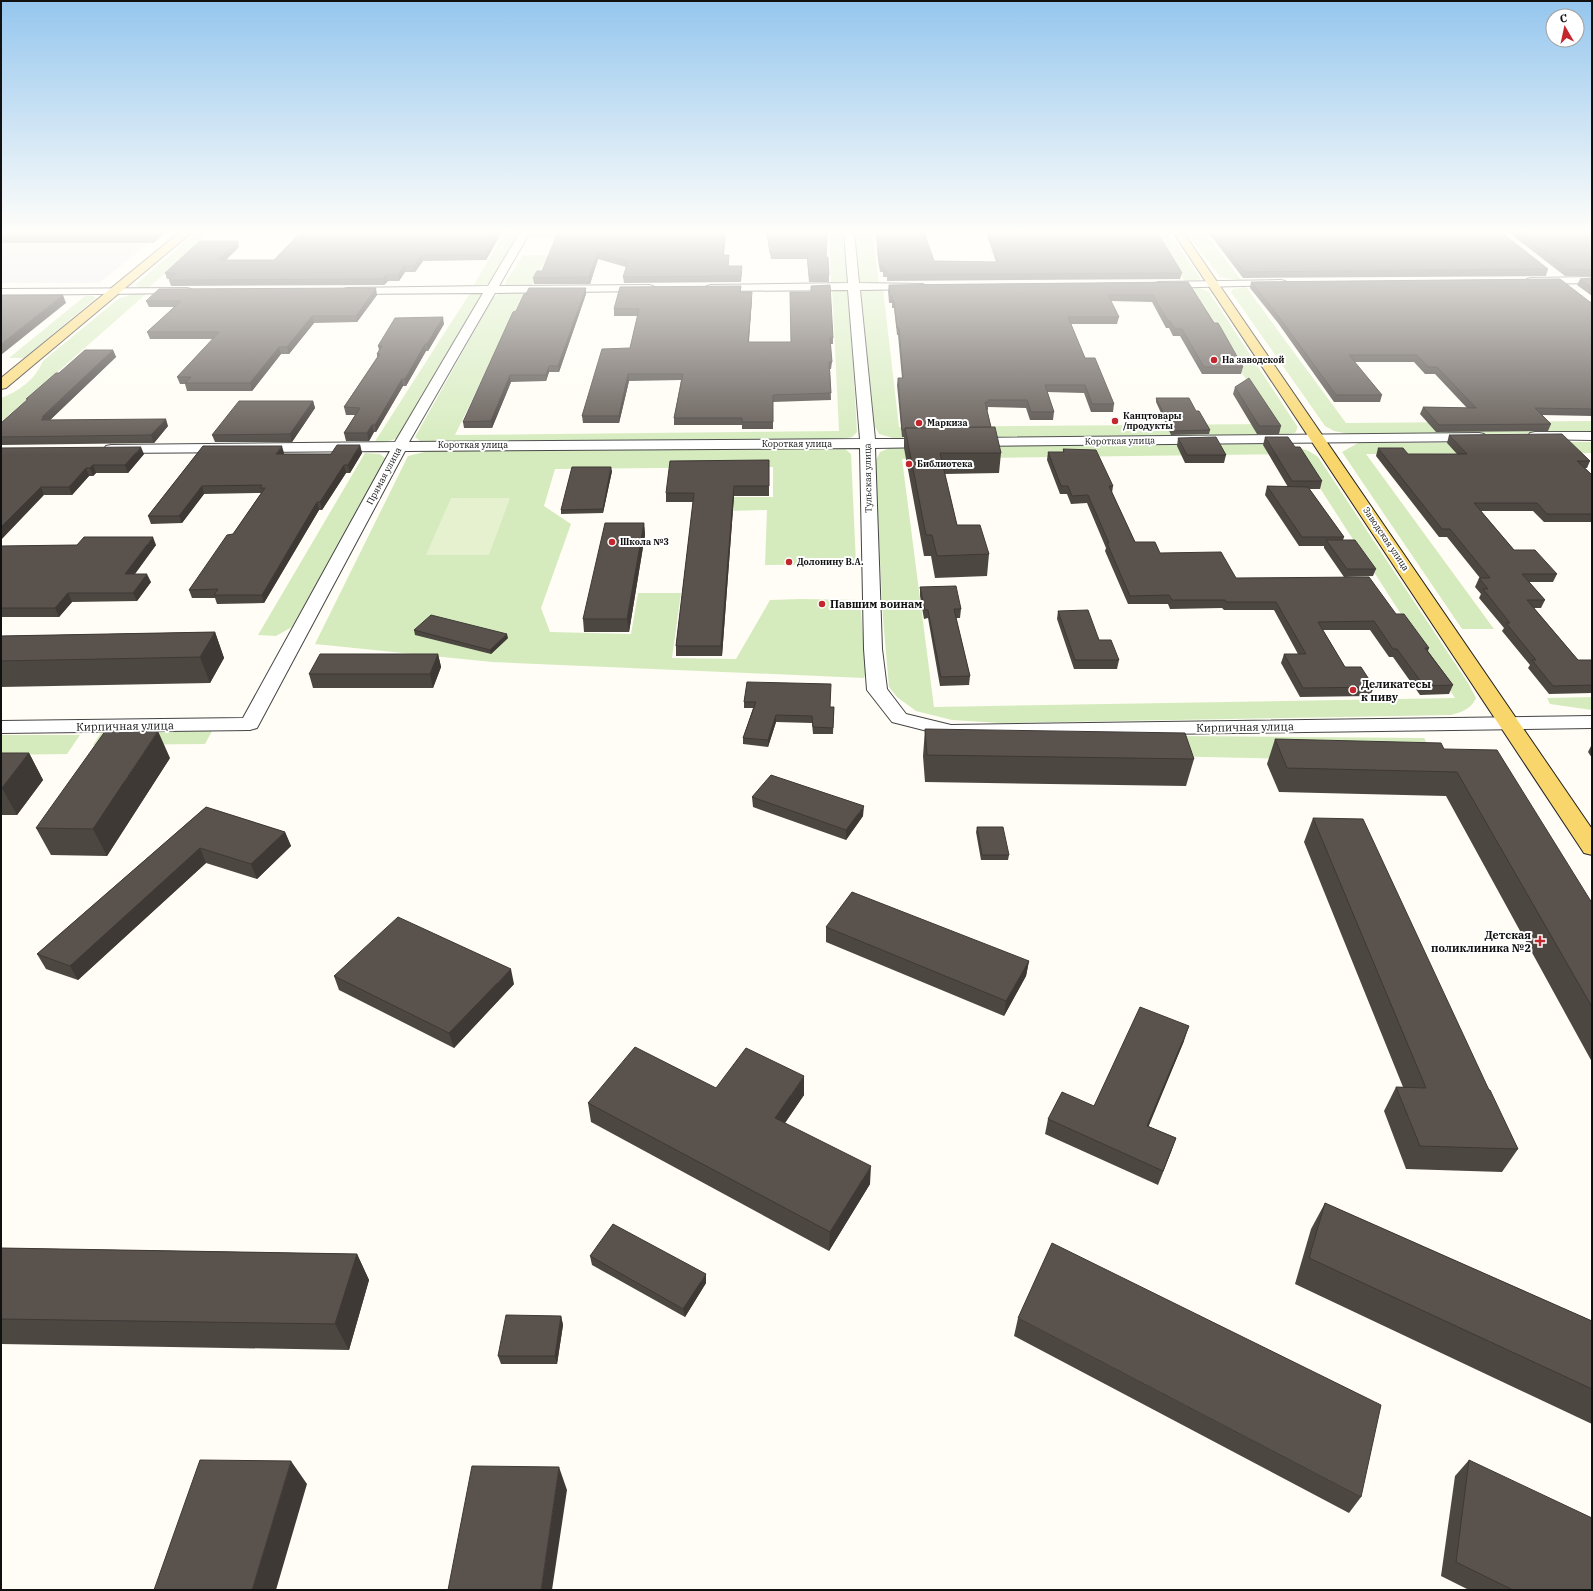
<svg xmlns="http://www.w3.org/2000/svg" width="1593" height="1591" font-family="'IBM Plex Serif',serif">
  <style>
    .industrial { fill: #eee6ef }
    .green { fill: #d5ebbd; fill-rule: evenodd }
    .pitch { fill: #e6f2cf }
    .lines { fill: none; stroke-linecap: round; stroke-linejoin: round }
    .minor-casing { stroke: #444; stroke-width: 2 }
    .major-casing { stroke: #222; stroke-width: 2 }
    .minor { fill: #fff; fill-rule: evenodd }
    .major { fill: #f9d66b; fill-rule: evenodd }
    .wall { fill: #4d4742 }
    .shaded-wall { fill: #3f3936 }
    .building { fill: #5a524d; stroke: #3f3936 }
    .poi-dot { fill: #c4262e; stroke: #fff; stroke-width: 1.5 }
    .labels { text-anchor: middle; stroke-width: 4; stroke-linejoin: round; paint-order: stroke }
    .far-poi-label { font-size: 9px; font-weight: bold; fill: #111; stroke: #fff; text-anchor: start }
    .far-street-label { font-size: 9px; fill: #111; stroke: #fff }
    .poi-label { font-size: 11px; font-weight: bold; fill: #111; stroke: #fff; text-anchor: start }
    .street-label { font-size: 11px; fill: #111; stroke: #fff }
  </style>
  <rect width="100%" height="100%" fill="#fffdf5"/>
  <path class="industrial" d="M1,232H163L99,283H1Z"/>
  <path class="green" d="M197,232H212L147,289L139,288L135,285Z
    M505,232H521L489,284L472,288Z
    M534,232H559L556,239H530Z
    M830,232H844L849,284L831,285Z
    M855,232H872L879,284L862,283L858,281Z
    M1153,232H1168L1200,278V281L1185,282Z
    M1186,232H1204L1242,281L1220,277Z
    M523,255H548L530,288L508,287L505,285L506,281Z
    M1188,287L1199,288L1209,292L1297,426V429L1295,433L1281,435L900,439L893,438L879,434L874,425L861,292L865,290L883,289L899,427L1274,424Z
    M1246,287L1346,423L1592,421V433L1354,435L1334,431L1325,426L1231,292L1233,289Z
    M832,288L841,289L849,293L857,432L852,437L840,440L432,443L420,441L415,437L493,298C501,290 514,292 525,291L455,435L839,431Z
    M147,293L1,422V398C19,391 35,380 43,361L118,299L132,294Z
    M470,293H480L483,295L398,438L387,442L374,443Z
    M85,296H93L96,298L24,358H9Z
    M1592,442V453L1366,454L1494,629H1462L1342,452L1358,443Z
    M1280,444C1294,446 1307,448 1318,457L1468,683L1476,698C1471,709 1462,712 1451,715L1000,723L952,720L916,711L897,697L889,687L883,618L875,462L880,452L895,446ZM1298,454L1455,698L934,707L902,459Z
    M845,449L851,454L856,564L765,565L767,510L727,511L733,497H773V467L555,469L544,506L571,524L541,608L550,632L631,634L638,593H681L672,658L736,659L770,600L801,599L860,600L866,672L864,678L492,662L315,644L408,456L428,451H440Z
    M365,453L380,454L386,459L292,627L276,636L258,635Z
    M1592,697V710L1550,704L1547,698Z
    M212,731L205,744L93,745L101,733Z
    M929,734L1424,738L1438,762L930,751Z
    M1,735H80L67,754L1,755Z"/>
  <path class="pitch" d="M451,498H510L489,555H426Z"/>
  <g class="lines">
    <defs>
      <path id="minor" d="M520,232H530L499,286L649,285L653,286L655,288L653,290L649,291L495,293L409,442L860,439L848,290L711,291L707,290L705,288L707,286L711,285L848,283L844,232H854L859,283L923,284L925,286L923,288L919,289L860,290L875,439H933L938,440L940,443L938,446L933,447L875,448L882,649L887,689L906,714L951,725L1592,716V728L951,737L892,722L867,690L864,649L860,448L405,451L257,728L250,730L1,733V721L243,718L390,451L111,453L106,452L104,449L106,446L111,445L395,442L483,293L347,294L343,293L341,291L343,289L347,288L488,286Z
        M1592,277V283L1531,284L1527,283L1525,281L1527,279L1531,278Z
        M1281,280L1285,281L1287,283L1285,285L1159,288L1155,287L1153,285L1155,283L1159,282Z
        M187,288L191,289L193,291L191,293L1,295V289Z
        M1535,432H1592V440L1530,439L1528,436L1530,433Z
        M1479,433L1484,434L1486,437L1484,440L1479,441L969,446L964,445L962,442L964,439L969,438Z"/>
      <path id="major" d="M180,232H192L6,388L1,389V378Z
        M1173,232H1183L1592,829V855L1584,853Z"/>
    </defs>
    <use href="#minor" class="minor-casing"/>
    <use href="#major" class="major-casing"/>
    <use href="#minor" class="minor"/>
    <use href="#major" class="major"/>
  </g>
  <path class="wall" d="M1,232H166L153,243H1Z
    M301,232H502L486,260L423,261L415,272H405L399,281H388L384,285L171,286L169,280L171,279H167L165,273L239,247L226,260H274Z
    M558,232H726L724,255L729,261L728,266L742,272L741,282L624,283L623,277L626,267L598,259L590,284H534L533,278L542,271Z
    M766,232H827L826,257L829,275V282H809L807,259H771Z
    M876,232H924L934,261L996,262L986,232H1157L1182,273L1180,279L887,281V277H883V272H880L878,259Z
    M1208,232H1501L1548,269L1546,276L1243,278Z
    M1508,232H1592V276H1565Z
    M1592,278V296L1577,285L1580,279Z
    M1188,282L1243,367L1241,374H1202L1180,336H1173L1169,328H1166L1152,302L1111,301L1119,317L1117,324H1071L1085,358L1114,404L1113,412H1091L1084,393L1047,392L1054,412L1053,420H1030L1026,408L988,407V410H987L991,427L1001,453L999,473L944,474L957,525L989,554L987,576L935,578L931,556H924L904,448V437H902L897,385L898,378H902L898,335H897L894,308H892V303H889L888,291L889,285Z
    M1251,282L1592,302V416L1542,415L1551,424L1548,431L1436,432L1420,414L1423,407L1467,408L1435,374H1425L1414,362H1354L1382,395L1380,402H1334L1278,323L1250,288Z
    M741,286V292L752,298L749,342H791L811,292V286L833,338V344H830L832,362L831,369H830L831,400L773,402V429H742V425H674V418L681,380L629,381L619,423H583L582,416L630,348L638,316H614V309Z
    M586,288V294L559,372H549L546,381L511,382L492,428H464L463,422Z
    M377,295L357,322L314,323L289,354H281L252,391H187L185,384H180L177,377L213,339H150L147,332L174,307H149L146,301Z
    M444,324L428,351H426L406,386H403L376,432H374L369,441H346L344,433L355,415H346L344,407L377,357V354L379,350L378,346Z
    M113,350L116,357L50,420L168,426L154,443L1,445V423L27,400L26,399L59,373Z
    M1235,387L1281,426L1279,434H1257L1233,394Z
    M1156,398L1196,411L1210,430L1209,434L1171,435L1156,402Z
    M313,401L315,408L292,442H215L212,435Z
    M1449,435L1590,461L1587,468H1585L1592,475V522H1544L1533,511H1481L1514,550L1557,574L1553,582H1529L1545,600L1541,608H1534L1578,660H1592V693L1549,694L1528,668L1530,665L1502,631L1504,628L1479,598L1481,594L1475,587L1479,578H1480L1447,537H1439L1376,456L1378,448L1408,454H1457L1447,443Z
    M1265,437L1295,447L1322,481L1320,489H1309L1344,537L1343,540L1376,569L1373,576L1344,577L1324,548V546H1299L1265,495L1267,486L1288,487L1263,445Z
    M1178,438L1226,455L1224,463H1185L1177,446Z
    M360,445L362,453L350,473H346L322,510H319L264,603L217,604L215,598H192L189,590L233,534L261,493L204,494L182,523L151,524L148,516L203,446L284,453V454H331Z
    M1,448L144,454L128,473H96L93,476H89L72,495H44Z
    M1063,449L1113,486L1112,493L1135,542L1160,553L1236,578L1396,614L1429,648L1428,651L1453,685L1449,694L1420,695L1393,657H1389L1370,630H1323L1345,667L1374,687L1370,696L1300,697L1281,663L1284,654H1298L1274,610H1224L1222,608L1170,609L1168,604H1128L1105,551L1106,548L1087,503L1071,504L1067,494H1060L1047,460L1048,452H1063Z
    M769,460V496H734L722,656H676V646L693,502H666V493Z
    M612,471L603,513L561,514V510Z
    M644,523L645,535L629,632H584L583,619Z
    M156,545L135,574L151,582L137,601L72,602L59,617H1V546Z
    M920,587L961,609L960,618H956L970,676L969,685L940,686L928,618L924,619L920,596Z
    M1058,611L1099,640L1119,660L1117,669H1074L1057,619Z
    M414,630L508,638L491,654L415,635Z
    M215,632L224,658L210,683L1,687V636Z
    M438,654L441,667L433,688H313L309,674Z
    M747,682L830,707H834L833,734H813L812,723L776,722L768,747L743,744V738L753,708H744V702Z
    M925,729L1194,759L1186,786L925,782L923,756Z
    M1275,739L1444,749L1592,903V1062L1446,796L1279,792L1267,764Z
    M1592,744V758L1588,752Z
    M1,753H29L43,780L17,815H1Z
    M170,758L107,856L51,855L36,828Z
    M752,797L863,816L846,840L753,807Z
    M206,807L285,832L291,846L257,879L206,863L78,980L46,969L37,954Z
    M1313,818L1489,1090L1518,1149L1502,1172L1406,1169L1384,1111L1396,1087H1403L1304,842Z
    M977,827L1009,855L1008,860H981L976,832Z
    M826,927L1029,961L1026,976L1004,1016L826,942Z
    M334,976L514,984L454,1048L339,990Z
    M1184,1041L1148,1126L1176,1138L1158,1185L1045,1134L1048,1119L1094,1106Z
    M804,1095L785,1123L870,1184L829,1251L591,1122L588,1103Z
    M1325,1203L1592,1321V1424L1295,1284L1311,1229Z
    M1,1248L357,1254L369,1280L349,1350L1,1344Z
    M590,1256L706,1283L685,1317L592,1265Z
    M561,1316L563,1325L557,1364H501L498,1356Z
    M1018,1318L1361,1497L1349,1513L1014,1336Z
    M1469,1460L1592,1590H1469L1441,1576L1455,1476Z"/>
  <path class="shaded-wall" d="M151,232H166L153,243L150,233Z
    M498,232H502L486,260L485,255Z
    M725,232H726L723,261V255Z
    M238,241L239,247L219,266L218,260Z
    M598,252V259L590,284L589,277Z
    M422,255L423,261L415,272L414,266Z
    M404,266L405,272L399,281L398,275Z
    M386,275L388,281L384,285L383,279Z
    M376,288L377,295L357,322L356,316Z
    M586,288V294L559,372L558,366Z
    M752,292V298L748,349V342Z
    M63,295L66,303L1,355V344Z
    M312,316L314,323L289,354L287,347Z
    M443,317L444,324L428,351L427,344Z
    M425,344L426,351L406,386L405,379Z
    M279,347L281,354L252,391L250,383Z
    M113,350L116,357L47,423L41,420L42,417Z
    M549,366V372L546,381V375Z
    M628,374L629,381L619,423V416Z
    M510,375L511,382L492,428L491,421Z
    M402,379L403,386L376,432L375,425Z
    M313,401L315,408L292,442L290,434Z
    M166,419L168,426L154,443L151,435Z
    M372,425L374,432L369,441L367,433Z
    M360,445L362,453L350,473L348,465Z
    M282,446L284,453L278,462L276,454Z
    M141,447L144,454L128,473L125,465Z
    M93,465L96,473L93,476L90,468Z
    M344,465L346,473L322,510L320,502Z
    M611,467L612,471L603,513V509Z
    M86,468L89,476L72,495L69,487Z
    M202,486L204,494L182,523L179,516Z
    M734,486V496L722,656L721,646Z
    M41,487L44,495L1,540V527Z
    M317,502L319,510L264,603L262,595Z
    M644,523L645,535L629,632L627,619Z
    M153,537L156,545L128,583L125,574Z
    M147,574L151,582L137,601L133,593Z
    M68,593L72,602L59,617L55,608Z
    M215,632L224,658L210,683L200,657Z
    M507,634L508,638L491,654L490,650Z
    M438,654L441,667L433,688L430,674Z
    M776,715V722L768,747V740Z
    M158,731L170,758L107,856L93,829Z
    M29,753L43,780L17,815L2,788Z
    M864,806L863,816L846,840V830Z
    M285,832L291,846L257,879L251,864Z
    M200,848L206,863L78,980L70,966Z
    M1029,961L1026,976L1004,1016L1006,1001Z
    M511,969L514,984L454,1048L449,1033Z
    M1189,1026L1184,1041L1143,1140L1147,1126Z
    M804,1076V1095L776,1136L775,1118Z
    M1176,1138L1171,1152L1158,1185L1163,1171Z
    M871,1166L870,1184L829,1251L830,1232Z
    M357,1254L369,1280L349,1350L335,1324Z
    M706,1274V1283L685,1317L683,1309Z
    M561,1316L563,1325L557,1364L555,1356Z
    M291,1461L307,1484L276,1590H252Z
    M559,1467L567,1490L552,1590H541Z"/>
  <path class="building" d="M1,232H151L150,233H1Z
    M301,232H498L485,255H422L414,266H404L398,275H386L383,279L169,280L177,273H165L200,241H238L218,260H274Z
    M558,232H725L723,255H729L728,266H742L741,276L623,277L628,262L598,252L589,277L533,278L537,271H542Z
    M767,232H827L826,257H828L829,275H809L807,253H770Z
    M877,232H924L934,261L998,262L988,232H1157L1182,273L888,275L887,271H884L883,266H880L878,253Z
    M1213,232H1501L1548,269L1244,272Z
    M1518,232H1592V270L1567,269Z
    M1592,278V288L1580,279Z
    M1560,279L1590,302H1592V409L1535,408L1551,424L1439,425L1423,407L1476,408L1437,367H1428L1417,355H1349L1382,395H1336L1279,317L1251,282Z
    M1188,282L1214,323H1218L1221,328L1243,367H1204L1182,329H1175L1170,321H1168L1153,295H1108L1119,317H1068L1085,358H1095L1114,404H1092L1085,385H1045L1054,412H1031L1027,400H988L989,402H985L991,427L905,428V430H902L898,378H903L899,328H897L894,301H892V296H890L889,285Z
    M830,285L833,338H830L832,362H829L831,393L773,395V422H742V418H674L683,374H628L619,416H582L602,349L630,348L639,309H614L620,287L741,286L740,292H752L748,342H791L790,292H811V286Z
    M376,288L356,316H312L287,347H279L250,383H185L191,377H177L219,332H147L181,301H146L159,289Z
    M529,288H586L558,366H549L546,375H510L491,421L463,422L513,312L516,311L524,294H526Z
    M1,295H63L1,344Z
    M443,317L427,344H425L405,379H402L375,425H372L367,433H344L360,408L344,407L380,354H377L382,346H378L395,318Z
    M85,350H113L42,417H44L41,420L166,419L151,435L1,437V423L28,399H26L56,373H59Z
    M1249,378L1281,426H1259L1235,387Z
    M1156,398H1189L1196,411H1199L1210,430L1172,431Z
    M239,401H313L290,434L212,435Z
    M995,427L1001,453H940L957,525H980L989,554L937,556L932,535H926L905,428Z
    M1562,434L1590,461H1577L1592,475V514H1547L1537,503H1474L1514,550H1535L1557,574H1522L1545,600H1527L1578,660H1592V685L1553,686L1532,660H1536L1506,623H1510L1483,589H1488L1479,578H1490L1450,529H1442L1378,448H1403L1408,454H1467L1449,435Z
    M1216,437L1226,455H1187L1178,438Z
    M1265,437H1288L1295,447H1300L1322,481H1292Z
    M337,445H360L348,465H344L320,502H317L262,595H214L218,589L189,590L227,535L233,534L265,488H260L262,485L202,486L179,516H148L203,446H282L276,454H331Z
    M141,447L125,465H93L90,468H86L69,487H41L1,527V448Z
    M1063,449L1096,450L1113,486H1109L1135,542H1155L1160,553L1221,552L1236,578L1369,577L1396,614H1404L1429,648H1425L1453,685L1424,686L1397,649H1393L1374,621L1318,622L1345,667H1361L1374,687L1303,688L1284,654H1306L1276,602H1226L1225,600H1172L1169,595L1130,596L1107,543H1109L1088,495L1072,496L1068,486H1061L1048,452H1064Z
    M769,460V486H734L721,646H676L694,493H666L670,461Z
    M572,467H611L603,509L561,510Z
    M1267,486L1308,487L1344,537H1302Z
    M605,523H644L627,619H583Z
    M84,537H153L125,574H147L133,593H68L55,608H1V546L77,545Z
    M1326,540H1355L1376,569H1347Z
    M956,586L961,609H954L970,676L941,677L928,610H925L920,587Z
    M1088,610L1099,640H1111L1119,660H1075L1058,611Z
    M431,615L507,634L490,650L414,630Z
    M215,632L200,657L1,661V636Z
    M320,654H438L430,674H309Z
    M747,682L831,684L830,707H834L833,728L813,727L812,716L776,715L768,740L743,738L756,702H744Z
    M925,729L1185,733L1194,759L927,755Z
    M106,730L158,731L93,829L36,828Z
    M1275,739L1441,743L1444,749L1497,750L1592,903V1007L1457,772L1287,768Z
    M1,753H29L2,788H1Z
    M771,775L864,806L846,830L752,797Z
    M206,807L285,832L251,864L200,848L70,966L37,954Z
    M1313,818L1363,819L1489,1090H1490L1518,1149L1420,1146L1396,1087L1426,1088Z
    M977,827H1003L1009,855H982Z
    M852,892L1029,961L1006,1001L826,927Z
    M398,917L511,969L449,1033L334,976Z
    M1140,1007L1189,1026L1147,1126L1176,1138L1163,1171L1048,1119L1062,1092L1094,1106Z
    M635,1047L716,1088L746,1048L804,1076L775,1118L871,1166L830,1232L588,1103Z
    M1325,1203L1592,1321V1389L1309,1258Z
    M613,1224L706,1274L683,1309L590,1256Z
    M1052,1243L1381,1405L1361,1497L1018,1318Z
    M1,1248L357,1254L335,1324L1,1319Z
    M506,1315L561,1316L555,1356H498Z
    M200,1460L291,1461L252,1590H154Z
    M1469,1460L1592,1518V1590H1513L1456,1562Z
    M472,1466L559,1467L541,1590H448Z"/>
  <linearGradient id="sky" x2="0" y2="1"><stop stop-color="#95c6ee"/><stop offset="0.51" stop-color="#fffefa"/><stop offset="1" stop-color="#fffefa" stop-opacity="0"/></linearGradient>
  <rect width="1593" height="455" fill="url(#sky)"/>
  <g class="poi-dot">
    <circle cx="1214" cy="360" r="4"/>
    <circle cx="1115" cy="421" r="4"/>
    <circle cx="919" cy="423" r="4"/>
    <circle cx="909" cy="464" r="4"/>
    <circle cx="612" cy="542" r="4"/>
    <circle cx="789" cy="562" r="4"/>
    <circle cx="822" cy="604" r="4"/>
    <circle cx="1353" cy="690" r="4"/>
    <path d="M1538 935h4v4h4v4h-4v4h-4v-4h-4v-4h4z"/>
  </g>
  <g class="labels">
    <g class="far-poi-label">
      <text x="1222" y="363">На заводской</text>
      <text x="1123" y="419">Канцтовары<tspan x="1123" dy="10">/продукты</tspan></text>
      <text x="927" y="426">Маркиза</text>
      <text x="917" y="467">Библиотека</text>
      <text x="620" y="545">Школа №3</text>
      <text x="797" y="565">Долонину В.А.</text>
    </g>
    <g class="far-street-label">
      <text transform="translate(1120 441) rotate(-1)" y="3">Короткая улица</text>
      <text x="797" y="447">Короткая улица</text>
      <text x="473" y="448">Короткая улица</text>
      <text transform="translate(384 476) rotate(-62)" y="3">Прямая улица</text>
      <text transform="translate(868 478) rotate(-91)" y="3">Тульская улица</text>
      <text transform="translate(1386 539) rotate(56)" y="3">Заводская улица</text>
    </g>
    <g class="poi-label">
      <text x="830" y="608">Павшим воинам</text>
      <text x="1361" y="688">Деликатесы<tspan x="1361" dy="13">к пиву</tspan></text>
      <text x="1531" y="939" text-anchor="end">Детская<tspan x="1531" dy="13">поликлиника №2</tspan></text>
    </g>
    <g class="street-label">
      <text transform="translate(125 726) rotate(-1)" y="4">Кирпичная улица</text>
      <text transform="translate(1245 727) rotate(-1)" y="4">Кирпичная улица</text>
    </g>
  </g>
  <rect width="1593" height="1591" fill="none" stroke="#111111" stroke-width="4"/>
  <g transform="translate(1565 28) rotate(351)"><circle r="19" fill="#ffffff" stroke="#a0a0a0"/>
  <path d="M0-3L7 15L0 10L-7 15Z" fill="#c4262e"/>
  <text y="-6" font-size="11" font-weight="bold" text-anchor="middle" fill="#111111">С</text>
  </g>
</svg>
